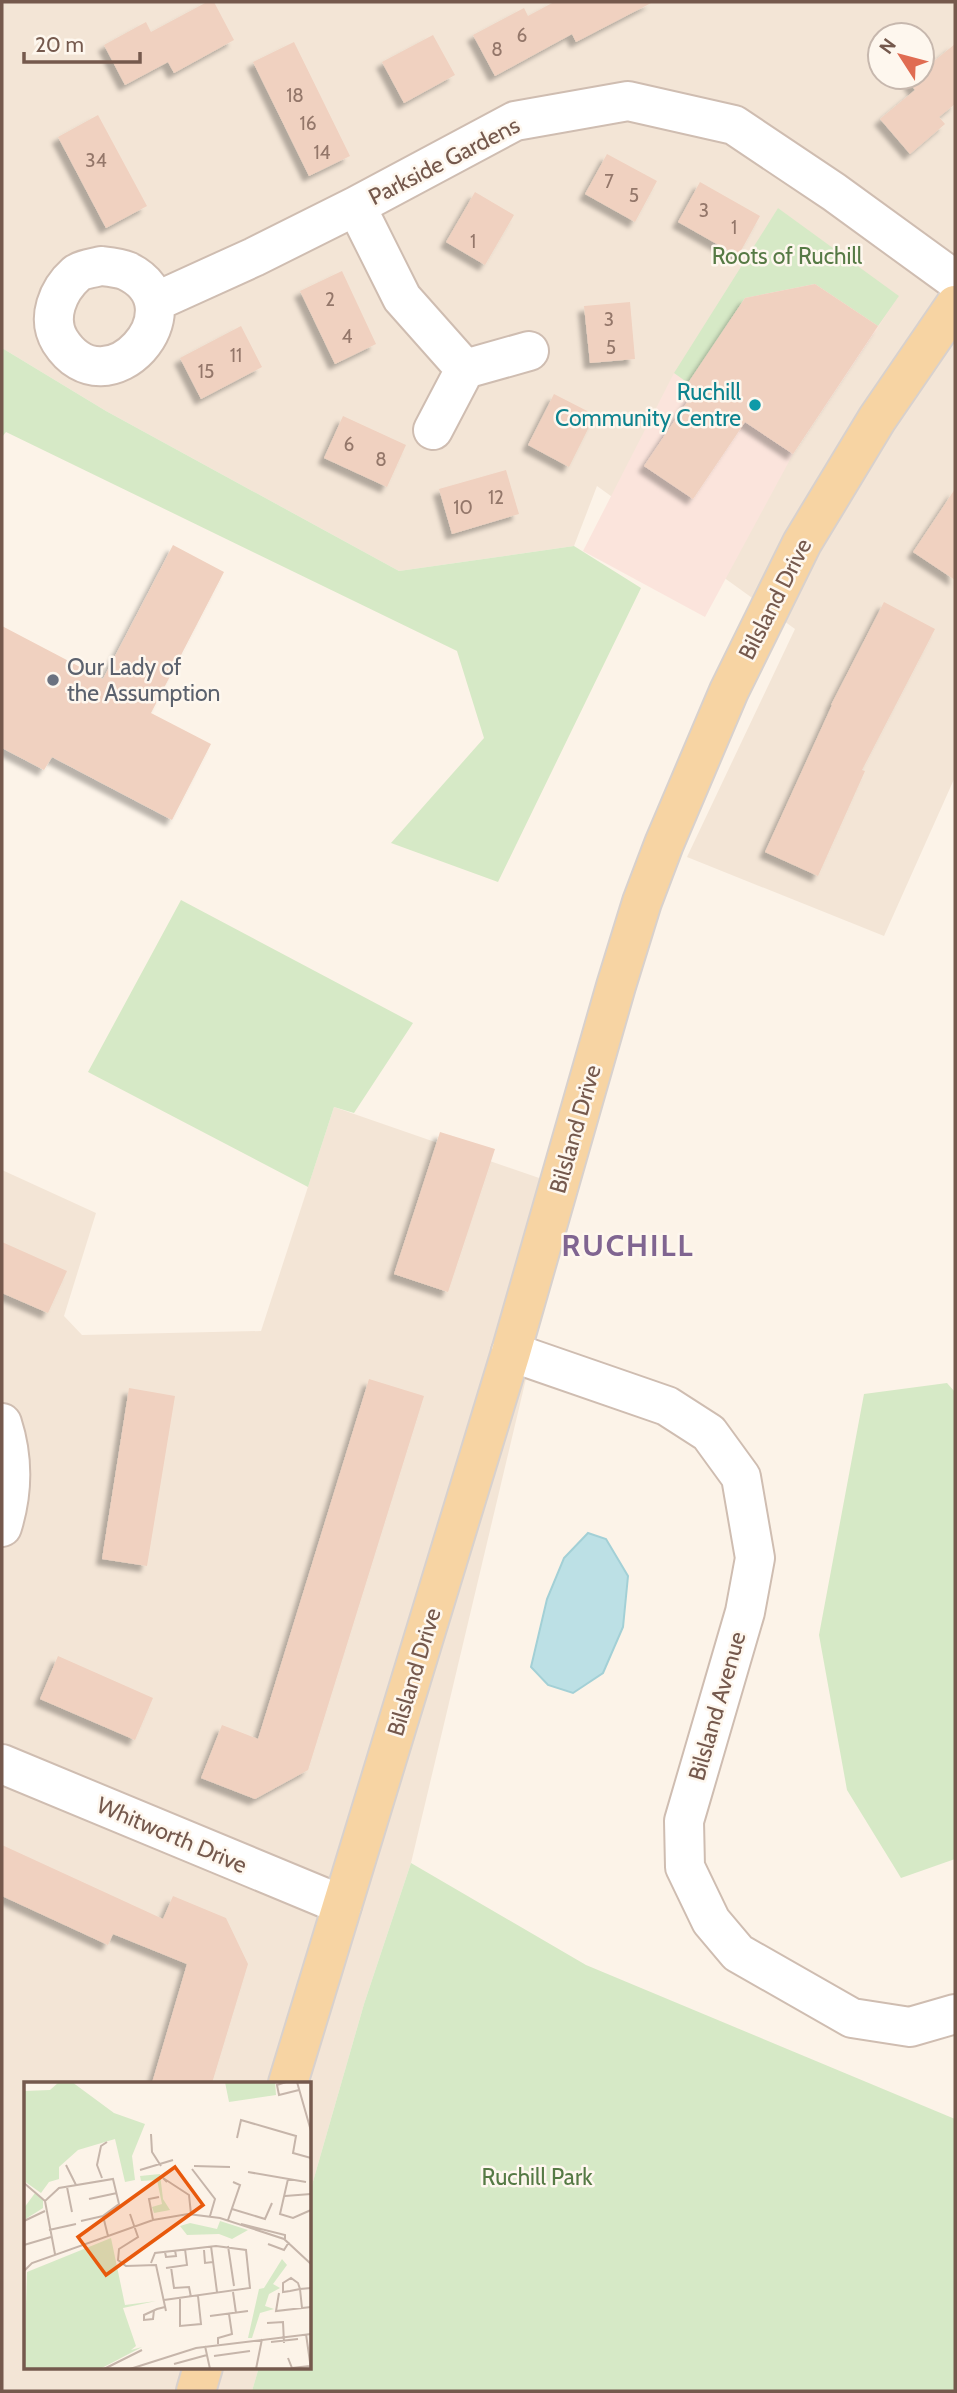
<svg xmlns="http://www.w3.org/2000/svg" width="957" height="2393" font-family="Cabin,sans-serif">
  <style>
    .residential { fill: #f3e5d6; fill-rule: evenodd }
    .commercial { fill: #fbe4dc }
    .green { fill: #d6e9c6 }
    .water { fill: #bce0e5; stroke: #a3d0d6; stroke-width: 2 }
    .building { fill: #f0d1c0; filter: url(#shadow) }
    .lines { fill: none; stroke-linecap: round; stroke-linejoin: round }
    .minor-casing { stroke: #cfbdb1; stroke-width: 42 }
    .major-casing { stroke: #d8d1cd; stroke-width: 42 }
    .minor { stroke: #fff; stroke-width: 38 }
    .major { stroke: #f7d4a3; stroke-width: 38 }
    .culture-dot { fill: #0f9aa8; stroke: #fef7ee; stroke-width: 2.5 }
    .worship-dot { fill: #6b7280; stroke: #fef7ee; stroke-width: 2.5 }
    .labels { text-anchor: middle; stroke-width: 5; stroke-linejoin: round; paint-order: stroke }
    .number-label { font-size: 19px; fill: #94776a }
    .street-label { font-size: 23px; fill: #75594d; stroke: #fef7ee }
    .park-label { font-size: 23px; fill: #567a45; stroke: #fef7ee }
    .culture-label { font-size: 23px; fill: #0d838f; stroke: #fef7ee; text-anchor: end }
    .worship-label { font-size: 23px; fill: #5b616d; stroke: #fef7ee; text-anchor: start }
    .district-label { font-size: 30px; font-weight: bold; letter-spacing: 2px; fill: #806591; stroke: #fef7ee }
    .inset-road { fill: none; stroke: #c6b5aa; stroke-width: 2 }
    .view { fill: #e8590c; fill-opacity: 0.15; stroke: #e8590c; stroke-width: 3.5 }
    .inset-edge { fill: none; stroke: #75594d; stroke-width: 3.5 }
  </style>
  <defs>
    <filter id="shadow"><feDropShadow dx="-6" dy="6" stdDeviation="2" flood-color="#0004"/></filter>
  </defs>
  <rect width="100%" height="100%" fill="#fcf3e8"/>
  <path class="residential" d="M2,2H955V777L884,936L687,857L795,629L597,486L574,546L399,571L106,411L2,348ZM880,35H922V77H880Z
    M334,1107L571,1189L411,1863L364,2004L310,2192V2083H26V2367H259L252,2391H2V1170L96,1213L64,1316L82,1335L261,1331Z"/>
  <path class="commercial" d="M778,208L899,296L793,454L705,617L583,551L674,373Z"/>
  <path class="green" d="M778,208L899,296L878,326L815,284L745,298L688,383L674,373Z
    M2,348L106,411L399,571L574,546L641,588L498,882L391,843L484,738L457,651L6,432L2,437Z
    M181,900L413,1023L354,1113L334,1107L308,1187L88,1072Z
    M947,1383L955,1392V1859L901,1878L847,1790L819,1635L864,1394Z
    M411,1863L586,1965L955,2119V2391H252L259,2367H310V2192L364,2004Z"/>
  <path class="water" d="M588,1533L606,1539L628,1576L623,1627L603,1673L573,1693L548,1685L531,1667L547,1599L564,1558Z"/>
  <path class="building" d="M207,2H214L234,40L174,73L168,62L125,85L104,45L146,22L151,32Z
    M554,2H653L576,42L572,34L495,76L473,35L524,8L528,16Z
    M433,35L455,75L404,103L382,62Z
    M294,42L350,156L309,176L253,62Z
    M955,44V104L939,117L945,124L910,154L880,119L915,90L909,83L915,77H922V71Z
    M98,115L147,206L106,228L58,137Z
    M607,154L657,181L635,222L585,194Z
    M700,182L760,216L738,256L678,222Z
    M475,192L514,215L485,265L446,242Z
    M342,271L376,344L335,364L300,291Z
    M815,284L878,326L793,454L745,422L693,499L644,466L696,389L688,383L745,298Z
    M630,302L635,359L590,363L584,306Z
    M241,326L262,367L201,399L180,358Z
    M554,394L595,415L569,467L528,445Z
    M343,416L406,445L387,487L324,458Z
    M506,470L519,514L452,534L439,489Z
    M955,489V580L913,552Z
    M173,545L224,572L151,713L211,744L172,820L52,757L44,770L2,748V626L103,679Z
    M884,602L935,629L862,770L865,771L818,876L765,852L832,705H831Z
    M440,1132L495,1149L448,1292L394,1274Z
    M2,1242L67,1271L48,1313L2,1293Z
    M369,1379L424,1396L308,1770L255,1799L201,1778L222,1725L258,1739Z
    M129,1388L175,1396L147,1566L102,1559Z
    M58,1656L153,1698L135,1740L40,1699Z
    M2,1845L163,1919L173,1896L226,1918L248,1964L212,2083H152L187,1964L113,1934L108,1945L2,1896Z"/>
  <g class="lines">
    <defs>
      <path id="minor" d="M356,206L402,298L465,369L529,351
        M101,266C110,267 120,268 127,271C202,307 107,415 60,341C46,318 58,290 76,274C82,269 94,268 101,266Z
        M155,302L254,257L356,206L515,121L628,101L734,125L834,192L955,280
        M433,430L465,369
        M511,1352L667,1406L709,1433L741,1477L755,1558L745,1612L684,1821L685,1867L711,1921L738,1953L852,2018L910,2027L955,2014
        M2,1423C13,1457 13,1492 2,1527
        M2,1764L342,1905"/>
      <path id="major" d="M288,2083L511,1352L616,986L642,902L664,844L729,691L802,543L877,419L955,305
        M196,2391L203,2367"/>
    </defs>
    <use href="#minor" class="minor-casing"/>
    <use href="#major" class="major-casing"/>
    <use href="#minor" class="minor"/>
    <use href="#major" class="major"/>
  </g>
  <circle class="culture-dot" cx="755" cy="405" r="7"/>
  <circle class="worship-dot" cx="53" cy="680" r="7"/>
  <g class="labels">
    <g class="number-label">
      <text x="522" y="42">6</text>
      <text x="497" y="56">8</text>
      <text x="295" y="102">18</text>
      <text x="308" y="130">16</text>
      <text x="322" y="159">14</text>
      <text x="96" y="167">34</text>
      <text x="609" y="188">7</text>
      <text x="634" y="202">5</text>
      <text x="704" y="217">3</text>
      <text x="734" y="234">1</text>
      <text x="473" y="248">1</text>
      <text x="330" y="306">2</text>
      <text x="609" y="326">3</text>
      <text x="347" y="343">4</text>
      <text x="611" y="354">5</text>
      <text x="236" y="362">11</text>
      <text x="206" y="378">15</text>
      <text x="349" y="451">6</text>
      <text x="381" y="466">8</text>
      <text x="496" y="504">12</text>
      <text x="463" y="514">10</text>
    </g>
    <g class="street-label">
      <text transform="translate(444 161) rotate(-27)" y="8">Parkside Gardens</text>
      <text transform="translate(775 599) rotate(-63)" y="8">Bilsland Drive</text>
      <text transform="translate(575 1129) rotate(-74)" y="8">Bilsland Drive</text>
      <text transform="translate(414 1672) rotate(-73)" y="8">Bilsland Drive</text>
      <text transform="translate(717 1706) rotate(-74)" y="8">Bilsland Avenue</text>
      <text transform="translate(172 1835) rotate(23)" y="8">Whitworth Drive</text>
    </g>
    <g class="park-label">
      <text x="787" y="264">Roots of Ruchill</text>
      <text x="537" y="2185">Ruchill Park</text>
    </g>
    <g class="culture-label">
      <text x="741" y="400">Ruchill<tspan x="741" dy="26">Community Centre</tspan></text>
    </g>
    <g class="worship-label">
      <text x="67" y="675">Our Lady of<tspan x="67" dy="26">the Assumption</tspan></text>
    </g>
    <g class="district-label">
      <text x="628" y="1256">RUCHILL</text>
    </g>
  </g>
  <g transform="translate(24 2082)">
    <rect width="287" height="287" fill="#fcf3e8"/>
    <path d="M35,0H48L90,31L121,42L108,74L111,98L101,100L91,57L54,68L35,85V97L25,100L17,111L0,99V9L26,8ZM201,0H251L252,13L205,20ZM136,92L139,117L146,128L130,131L128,125L138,122L133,98L117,99L116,94ZM11,111L19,118V126L0,138V126ZM196,139L224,148L208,157L195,152L163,153L156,144L166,141L193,147ZM87,156L101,223L132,219L99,226L112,264L107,268L118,265L76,287H0L3,190ZM258,177L263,183L249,202L256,206L245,212L241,224L250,227L236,231L228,256H224L235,207L240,206Z" fill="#d6e9c6"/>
    <path class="inset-road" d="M262,0L253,3L255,13L275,8M273,0L287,49M127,52L128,70L137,84M213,56L217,38L248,47L272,54L269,71L287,76M42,83L52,103M170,84L206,85M168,87L191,117L186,134M116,88L149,78M224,90L282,100M78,96L73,83L77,64L83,60M264,97L256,132L269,136L287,128M143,100L139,96L165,113L167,132M0,101L21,119M43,105L48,130M261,114L287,112M65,117L93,111M208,127L241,137L248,121M106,132L114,155L95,167L94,178L102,184L132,183L142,229M129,138L125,117L135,115M204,138L216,103L209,100M0,139L21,129M57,139L79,134M217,142L261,153V157M25,148L52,142M244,162L260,168L265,160M0,163L27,155M187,164L193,210M204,164L210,204M180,168L181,181L189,180M141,170L142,175L152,174L151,168M31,172L21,119L35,106L89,97L95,122L79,134L84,154M127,181L131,171L192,164L222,168L226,206L140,218M147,185L150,206L165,205L167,215M142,186L163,183L161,167M0,189L8,181L129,138L164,132L196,136L260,157L287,182M209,210L212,231M255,211L252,229L287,225M156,216V244L177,242L174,214M278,226L276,207L274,201L267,196L259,201V210L266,209L276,207L287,206M130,228L129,237L120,238V233L133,227L141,225M186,234L224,229M243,241L259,240L260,261M282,252L287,287M247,260L274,257M194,262V256L208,252L205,232M181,264L186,287M190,274L226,269M264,276L268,286L286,284M150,282L183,273M80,287L118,268M106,287L172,266L287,252M232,287L238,257"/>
    <path class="view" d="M151,85L179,123L82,193L54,155Z"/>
    <rect width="287" height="287" class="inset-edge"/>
  </g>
  <rect width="957" height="2393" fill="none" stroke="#75594d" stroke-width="7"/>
  <g transform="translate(901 56) rotate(306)"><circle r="33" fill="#fef7ee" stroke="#c7b8ae" stroke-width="2"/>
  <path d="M0-5L12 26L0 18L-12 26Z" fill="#e06c52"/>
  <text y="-10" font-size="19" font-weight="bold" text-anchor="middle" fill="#75594d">N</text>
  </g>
  <path d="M24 52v10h116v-10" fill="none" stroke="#75594d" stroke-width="3.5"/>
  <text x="35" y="52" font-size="21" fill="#75594d" stroke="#fef7ee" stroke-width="5" paint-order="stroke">20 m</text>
</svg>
